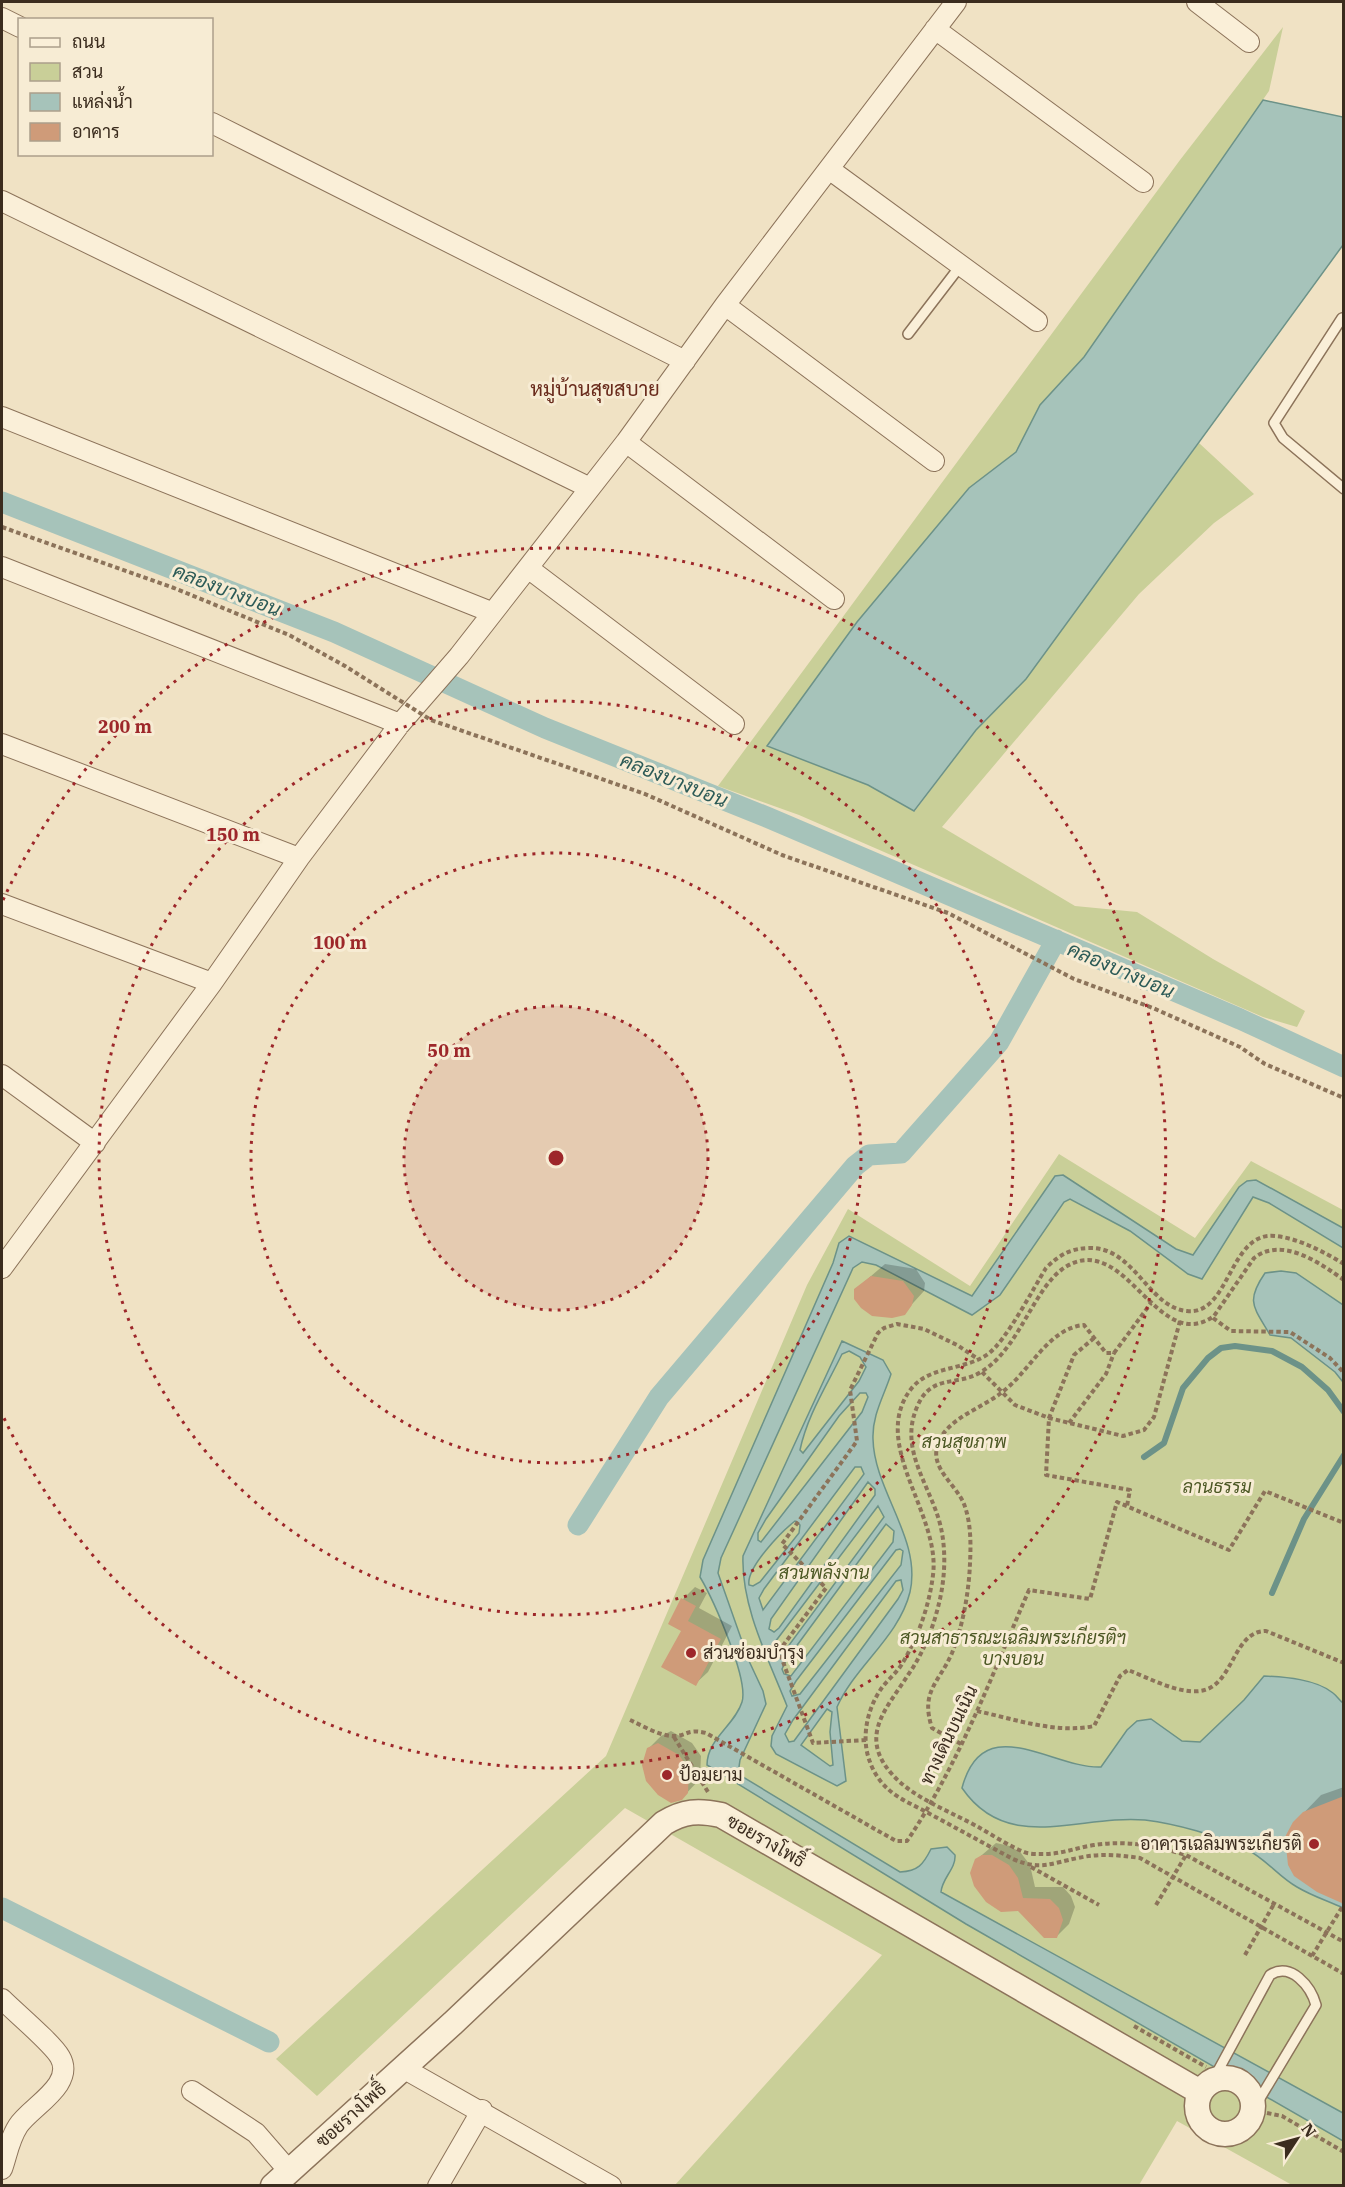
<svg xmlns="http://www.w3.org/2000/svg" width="1345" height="2187" font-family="'IBM Plex Serif',Sarabun,serif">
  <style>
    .green { fill: #c9cf98 }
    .water { fill: #a6c3ba; stroke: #6c9288; stroke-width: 1.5; fill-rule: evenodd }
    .shadow { fill: #0003 }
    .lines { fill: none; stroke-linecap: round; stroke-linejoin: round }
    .stream { stroke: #6c9288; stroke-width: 6 }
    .canal { stroke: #a6c3ba; stroke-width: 21 }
    .building { fill: #cf9b79 }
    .service-casing { stroke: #8c735a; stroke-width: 12 }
    .minor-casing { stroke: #8c735a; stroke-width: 22 }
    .tertiary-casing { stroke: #8c735a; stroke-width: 27 }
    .path { stroke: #8c735a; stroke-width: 4; stroke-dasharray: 4.5 3; stroke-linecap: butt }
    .service { stroke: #faefd8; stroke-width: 9 }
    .minor { stroke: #faefd8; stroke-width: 20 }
    .tertiary { stroke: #faefd8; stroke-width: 24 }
    .path-bridge { stroke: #8c735a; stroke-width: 4; stroke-dasharray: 4.5 3; stroke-linecap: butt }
    .ring { fill: none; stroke: #9d272a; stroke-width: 3; stroke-dasharray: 3 6 }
    .poi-dot { fill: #9d272a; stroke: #f7ecd4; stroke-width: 2 }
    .labels { text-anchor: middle; stroke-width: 6; stroke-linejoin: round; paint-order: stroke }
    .park-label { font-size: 18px; font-style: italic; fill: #4c5824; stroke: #f7ecd4 }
    .poi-label { font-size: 18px; fill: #3b2c1e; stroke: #f7ecd4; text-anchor: start }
    .street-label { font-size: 18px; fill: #3b2c1e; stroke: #f7ecd4 }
    .neighbourhood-label { font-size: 20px; fill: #692b1c; stroke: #f7ecd4 }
    .water-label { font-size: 20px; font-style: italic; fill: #2d5b57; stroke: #f7ecd4 }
    .centre { fill: #9d272a; stroke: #f7ecd4; stroke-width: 3 }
    .ring-label { font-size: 18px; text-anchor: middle; font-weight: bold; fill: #9d272a; stroke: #f7ecd4; stroke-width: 6; stroke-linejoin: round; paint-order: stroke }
  </style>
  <rect width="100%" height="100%" fill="#f0e2c4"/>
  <path class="green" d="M1283,27L1269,91L1084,357L1040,405L1016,452L969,488L767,746L868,785L915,811L976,730L1026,679L1199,443L1254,494L1214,523L1139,594L942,827L1075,906L1137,912L1213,959L1305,1011L1297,1027L1263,1017L799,815L718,786L1180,160Z
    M1059,1154L1195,1238L1251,1161L1343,1210V2185H1292L1177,2121L1139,2185H675L882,1955L625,1808L317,2096L276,2059L606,1756L807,1285L848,1209L970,1286Z"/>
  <path class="water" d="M1263,100L1343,117V245L1026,679L976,730L914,811L868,785L767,746L857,622L969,488L1016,452L1040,405L1084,357Z
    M1063,1175L1176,1249L1193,1255L1239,1187L1247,1181L1256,1180L1343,1228V1248L1269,1203L1253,1197L1202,1279L1188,1274L1130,1231L1070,1199L1064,1202L1000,1295L972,1315L876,1265L862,1262L853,1268L721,1558L718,1573L749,1661L763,1691L766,1704L740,1760L738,1774L900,1872C918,1871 923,1865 931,1849L947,1847L955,1855C956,1869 942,1878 941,1892L1343,2113V2141L966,1924L707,1765C707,1739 735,1725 742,1702C749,1679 713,1599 700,1577L703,1560L833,1263L839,1243L849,1236L972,1296L1055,1176Z
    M1281,1271L1296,1273L1343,1305V1382L1335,1372L1291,1338L1270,1335C1254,1307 1245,1302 1265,1273Z
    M842,1341L883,1360L891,1374C884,1396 872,1415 873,1439C874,1491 922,1539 910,1592C899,1637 855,1666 837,1707L846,1781L837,1786L776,1754L771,1746L772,1736L787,1706C769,1660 741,1607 743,1556ZM849,1351L860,1357L866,1367L859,1381L803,1453L800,1450C807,1416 827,1385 842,1354ZM860,1393H866L868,1397L862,1412L761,1542L758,1540V1533L766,1519L839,1416ZM855,1467H861L864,1474L763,1610L759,1598L764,1589ZM868,1482L875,1489V1495L779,1628L774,1632L769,1629L771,1619ZM878,1506L884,1517L784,1652L775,1657L772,1646ZM795,1521L800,1525L799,1533L760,1582L753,1586L749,1585C746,1568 781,1532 795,1521ZM886,1524L894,1531L893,1542L791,1676L784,1674L782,1669L787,1659ZM900,1549L903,1551L901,1565L800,1694L792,1696L790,1691L796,1681L896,1550ZM901,1580L903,1590L898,1599L794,1741L789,1742L785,1734L793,1720L896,1581ZM827,1709L832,1712L830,1732L833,1765L830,1766L801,1745Z
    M1264,1676C1285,1677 1316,1679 1333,1693C1337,1696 1339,1700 1343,1703V1908C1328,1901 1312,1896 1297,1887C1279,1877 1265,1858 1246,1849C1216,1835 1177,1824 1145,1820C1080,1814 1008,1855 962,1788C983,1708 1052,1769 1101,1767L1127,1730L1137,1721L1151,1719L1182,1741L1200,1742L1244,1700Z"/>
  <path class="shadow" d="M885,1264L916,1269L925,1283L924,1291L904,1313L856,1289Z
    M695,1587L707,1593L699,1608L732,1626L708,1672L695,1684L683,1631V1599Z
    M671,1731L692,1743L701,1756L700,1779L681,1799L648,1749L661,1736Z
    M1344,1787V1902L1294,1823L1321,1795Z
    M996,1843L1010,1846L1021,1853L1030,1865L1035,1887H1063L1071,1896L1075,1907L1069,1924L1057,1936L1018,1910L976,1860Z"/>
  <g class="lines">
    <path class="stream" d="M1144,1457L1164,1443L1183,1388L1208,1358L1221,1348L1235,1346L1272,1351L1302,1367L1328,1390L1344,1412
      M1272,1593L1304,1519L1344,1455"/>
    <path class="canal" d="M2,502L334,632L545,728L769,818L1240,1019L1344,1067
      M578,1525L659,1397L855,1166L869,1155L901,1153L999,1042L1056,940
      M2,1908L269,2042"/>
  </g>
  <path class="building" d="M871,1276L903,1281L914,1296L912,1305L905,1315L892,1318L872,1316L861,1308L854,1299V1289Z
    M681,1598L696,1606L688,1621L721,1639L696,1686L661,1667L681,1631L668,1624Z
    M658,1743L679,1755L689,1769L688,1793L682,1800L671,1803L658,1795L646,1781L642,1765L647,1748Z
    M1344,1796V1904L1317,1892L1294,1876L1288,1865L1285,1837L1293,1822L1303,1812Z
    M982,1855H992L1009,1865L1018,1878L1023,1898L1050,1899L1059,1908L1063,1920L1057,1938H1044L1018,1911L1001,1912L986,1902L974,1886L970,1873L975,1859Z"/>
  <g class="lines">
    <defs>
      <path id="service" d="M1342,318L1274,423L1283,438L1344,489
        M908,334L961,265
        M1213,2080L1270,1975C1291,1961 1311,1987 1316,2005L1253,2110"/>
      <path id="minor" d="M1197,2L1249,42
        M2,18L20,27
        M935,29L1143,182
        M212,123L685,361
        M829,169L1037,321
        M2,201L590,488
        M725,305L934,461
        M2,417L491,612
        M626,442L834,599
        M2,567L400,724
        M528,568L734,724
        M2,744L299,858
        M2,904L212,983
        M2,1075L95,1143
        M2,1268L212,983L299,858L400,724L459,656L626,442L725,305L956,2
        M2,1999C15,2012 53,2044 60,2057C76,2085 30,2107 18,2126C9,2140 7,2155 2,2169
        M403,2068L611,2186
        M192,2091L256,2133L289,2171
        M438,2186L482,2110"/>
      <path id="tertiary" d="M1197 2106a28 28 0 1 1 56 0a28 28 0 1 1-56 0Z
        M273,2186L453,2023L664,1823C684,1811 698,1810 721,1815L1200,2092"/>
    </defs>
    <use href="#service" class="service-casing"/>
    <use href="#minor" class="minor-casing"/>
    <use href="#tertiary" class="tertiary-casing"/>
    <path class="path" d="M1344,1264C1324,1252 1298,1238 1275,1236C1229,1231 1230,1316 1187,1311C1149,1308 1134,1247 1090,1248C1071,1248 1059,1255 1046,1268C1033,1289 1006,1341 988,1354C964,1371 930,1365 911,1389C869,1444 941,1514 933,1575C929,1607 918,1637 902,1664C897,1672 890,1678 884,1685C868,1705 860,1737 870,1762C873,1771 880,1782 887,1788C898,1799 916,1806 930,1814C958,1829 985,1844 1013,1859C1041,1871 1051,1863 1078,1858C1099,1853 1119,1855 1140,1858L1344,1974
      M1344,1280C1320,1263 1282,1236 1254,1258L1214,1316C1157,1356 1127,1232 1067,1266C1034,1285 1020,1349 981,1372C957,1387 931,1373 917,1407C898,1451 932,1487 941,1528C946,1551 945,1576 940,1599C934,1626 924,1652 908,1675C888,1707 858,1735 891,1773C912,1798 952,1812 980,1828C994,1836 1009,1846 1024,1852C1028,1854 1035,1854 1040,1854C1059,1855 1075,1848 1094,1845C1126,1840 1156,1846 1186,1855L1344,1942
      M1213,1318L1231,1331L1290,1332L1330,1358L1344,1373
      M1094,1338L1074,1355L1049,1418L1046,1475L1130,1490L1127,1506
      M982,1372L1015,1405L1049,1418L1123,1436L1144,1430L1154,1417L1180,1321
      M1069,1423L1106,1374L1114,1353
      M977,1711C1014,1719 1056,1734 1094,1726L1120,1676L1128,1670C1149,1678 1178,1694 1200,1691C1234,1687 1232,1631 1266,1631L1344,1663
      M630,1720C643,1726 658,1735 672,1736C686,1737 687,1728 706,1733L896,1841H907C959,1764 992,1675 1029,1590L1090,1599L1117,1502L1229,1550L1265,1491L1344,1523
      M674,1737L708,1792
      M866,1740L813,1743L779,1651L826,1588L782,1544L857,1441L850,1390L878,1333L884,1328L897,1324L924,1329L957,1345L978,1359
      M961,1744L932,1728C920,1691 939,1683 952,1653C963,1626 969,1591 970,1563C971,1544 971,1522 964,1504C956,1484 929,1468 938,1444C946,1419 982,1408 1001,1393C1029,1373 1048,1328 1084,1325L1106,1353H1114L1151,1303
      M1031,1867L1099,1905
      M1156,1905L1186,1855
      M1245,1955L1274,1904
      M1134,2026L1206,2067
      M1267,2113L1282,2116L1344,2152"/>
    <use href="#service" class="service"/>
    <use href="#minor" class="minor"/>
    <use href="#tertiary" class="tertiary"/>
    <path class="path-bridge" d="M2,527L174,588L289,635L345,666L431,720L645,794L782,855L948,913L1074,979L1153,1008L1240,1047L1265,1064L1344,1098
      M1312,1956L1344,1904"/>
  </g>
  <circle cx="556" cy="1158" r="152" fill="#9d272a" fill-opacity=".12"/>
  <g class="ring">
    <circle cx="556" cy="1158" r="152"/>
    <circle cx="556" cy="1158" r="305"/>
    <circle cx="556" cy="1158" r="457"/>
    <path d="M3 900A610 610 0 1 1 3 1416"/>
  </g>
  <g class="poi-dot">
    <circle cx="691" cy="1653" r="6"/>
    <circle cx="667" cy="1775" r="6"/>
    <circle cx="1314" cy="1844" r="6"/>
  </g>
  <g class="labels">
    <g class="park-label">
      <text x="964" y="1448">สวนสุขภาพ</text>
      <text x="1217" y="1493">ลานธรรม</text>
      <text x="824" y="1579">สวนพลังงาน</text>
      <text x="1013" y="1644">สวนสาธารณะเฉลิมพระเกียรติฯ<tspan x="1013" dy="21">บางบอน</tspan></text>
    </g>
    <g class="poi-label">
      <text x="703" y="1659">ส่วนซ่อมบำรุง</text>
      <text x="679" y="1781">ป้อมยาม</text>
      <text x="1302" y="1850" text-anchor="end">อาคารเฉลิมพระเกียรติ</text>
    </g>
    <g class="street-label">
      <text transform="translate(949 1735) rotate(-64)" y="6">ทางเดินบนเนิน</text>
      <text transform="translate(766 1841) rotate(30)" y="6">ซอยรางโพธิ์</text>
      <text transform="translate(351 2115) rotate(-42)" y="6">ซอยรางโพธิ์</text>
    </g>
    <g class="neighbourhood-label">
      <text x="595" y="396">หมู่บ้านสุขสบาย</text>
    </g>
    <g class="water-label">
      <text transform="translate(227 590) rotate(21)" y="7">คลองบางบอน</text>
      <text transform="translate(674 780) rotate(22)" y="7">คลองบางบอน</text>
      <text transform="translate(1121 970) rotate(23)" y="7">คลองบางบอน</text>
    </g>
  </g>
  <circle cx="556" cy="1158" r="9" class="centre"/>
  <g class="ring-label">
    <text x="125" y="733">200 m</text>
    <text x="233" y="841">150 m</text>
    <text x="340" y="949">100 m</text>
    <text x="449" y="1057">50 m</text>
  </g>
  <rect width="1345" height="2187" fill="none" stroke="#3b2c1e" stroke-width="6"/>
  <rect x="18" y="18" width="195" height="138" fill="#f7ecd4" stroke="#ac9f8b" stroke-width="1.5"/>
  <rect x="30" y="38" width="30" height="9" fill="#faefd8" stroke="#ac9f8b" stroke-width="1.5"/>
  <text x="72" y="48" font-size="18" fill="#3b2c1e">ถนน</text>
  <rect x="30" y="63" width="30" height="18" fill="#c9cf98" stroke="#ac9f8b" stroke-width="1.5"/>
  <text x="72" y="78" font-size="18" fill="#3b2c1e">สวน</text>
  <rect x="30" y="93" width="30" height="18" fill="#a6c3ba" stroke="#ac9f8b" stroke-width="1.5"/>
  <text x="72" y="108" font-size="18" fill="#3b2c1e">แหล่งน้ำ</text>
  <rect x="30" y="123" width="30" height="18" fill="#cf9b79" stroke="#ac9f8b" stroke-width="1.5"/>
  <text x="72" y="138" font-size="18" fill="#3b2c1e">อาคาร</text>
  <g transform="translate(1297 2139) rotate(54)" stroke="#f7ecd4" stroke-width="4.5" paint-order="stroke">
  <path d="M0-4.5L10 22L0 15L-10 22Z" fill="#3b2c1e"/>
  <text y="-9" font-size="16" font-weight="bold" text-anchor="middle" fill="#3b2c1e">N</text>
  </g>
</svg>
